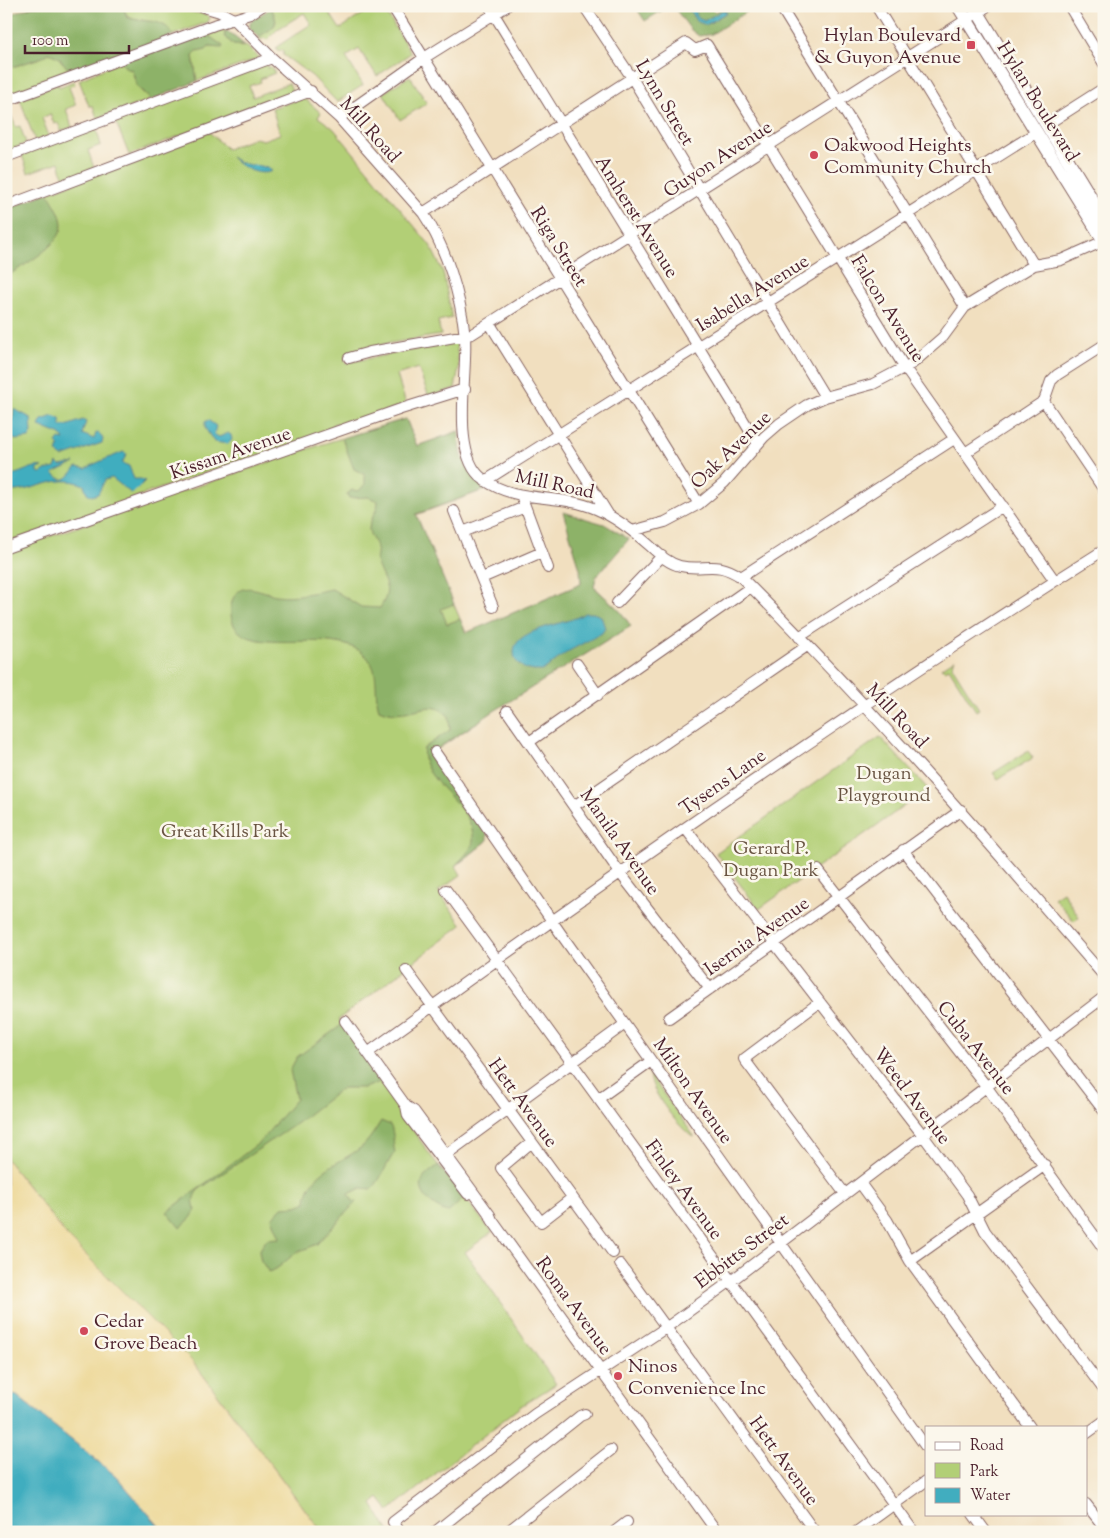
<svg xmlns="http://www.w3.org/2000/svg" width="1110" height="1538" font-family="'Sorts Mill Goudy',serif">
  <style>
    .green { fill: #b2cf76; stroke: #7e7750 }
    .forest { fill: #8db267; stroke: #6c6849 }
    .sand { fill: #eeda9e; stroke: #9c7c64 }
    .water { fill: #41adbf; stroke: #466675 }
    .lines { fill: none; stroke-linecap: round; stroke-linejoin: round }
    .minor-casing { stroke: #84625f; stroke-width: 12 }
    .major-casing { stroke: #84625f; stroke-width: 14 }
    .minor { stroke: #fff; stroke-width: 10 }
    .major { stroke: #fff; stroke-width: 12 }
    .poi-dot { fill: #d1495b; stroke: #fbf7ec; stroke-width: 2 }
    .labels { text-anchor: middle; stroke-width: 5; stroke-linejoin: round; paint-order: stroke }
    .poi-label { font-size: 19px; fill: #4a1f2b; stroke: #fbf7ec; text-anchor: start }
    .street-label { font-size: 19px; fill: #4a1f2b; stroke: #fbf7ec }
    .park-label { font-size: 19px; fill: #695442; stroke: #fbf7ec }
  </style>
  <rect width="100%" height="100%" fill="#fbf7ec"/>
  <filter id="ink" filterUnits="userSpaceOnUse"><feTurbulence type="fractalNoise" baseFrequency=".02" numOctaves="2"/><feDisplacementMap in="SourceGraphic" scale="10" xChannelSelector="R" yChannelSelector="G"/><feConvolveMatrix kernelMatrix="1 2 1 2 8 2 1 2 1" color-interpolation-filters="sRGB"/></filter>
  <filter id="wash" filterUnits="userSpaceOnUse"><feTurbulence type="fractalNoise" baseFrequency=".0096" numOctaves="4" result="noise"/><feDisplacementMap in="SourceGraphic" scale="20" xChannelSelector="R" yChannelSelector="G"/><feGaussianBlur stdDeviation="1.12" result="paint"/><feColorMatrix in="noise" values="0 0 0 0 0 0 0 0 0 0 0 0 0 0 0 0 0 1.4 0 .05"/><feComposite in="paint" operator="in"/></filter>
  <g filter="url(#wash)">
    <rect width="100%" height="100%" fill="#f1dfbf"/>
    <path class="green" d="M123,6L173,8L207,15L210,18L208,22L173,35L143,20H135L127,16Z
      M274,6H338L329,12L340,29L375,6H382L411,53L377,76L359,49L346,57L363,85L337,102L312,76L282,54L284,53L281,50L279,51L275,48L311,24L304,13L278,29L267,40L264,38L261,40L259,37L274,26L276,21L271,8Z
      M218,30L227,31L224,33L241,47L246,46L260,58L197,81L193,56L197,52L213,46L210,36L200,33Z
      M49,53L58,57L72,73L6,96V69L43,57Z
      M121,61L126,68L132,70L137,87L151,100L97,118L93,106H89L79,80Z
      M265,64L268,67L267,69L270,66L275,73L260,79L261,82L249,86L253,97L289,83L293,93L129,155L115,120Z
      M410,76L427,103L400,120L383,93Z
      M74,81L75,84L69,87L76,105L66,109L72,127L61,131L58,123L54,124L50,114L42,118L49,136L35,141L20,99L58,84L59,87Z
      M304,98L321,113L318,117L333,128L430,245L443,272L452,318L438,321L441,335L384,344L345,355V363L456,342L459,367L455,388L429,397L418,368L397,375L406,404L342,426L337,423L333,424L332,431L215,469L6,543V216L39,196L209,132L227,149L255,138L263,140L280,134L272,108Z
      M6,104L16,127L20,126L26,143L7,151Z
      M96,128L101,145L88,150L94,168L64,179L59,162L28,173L22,155Z
      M406,419L417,446L459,431C460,462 466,468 487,489L416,515L466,633L588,581L620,611L631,626L494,711L432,753L487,841L456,866L461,875L438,891L462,925L339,1019L395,1099L403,1116L431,1156L492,1232L465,1252L556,1384L521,1406L389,1511L379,1498L372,1504L389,1532H322L193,1362L67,1236L6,1159V551L326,443Z
      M955,659L952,666L979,709L976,711L949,668L945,670L941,668Z
      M880,737L928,789L759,909L716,853Z
      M1028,751L1033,758L998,779L993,773Z
      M1063,892L1079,917L1074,921L1054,898Z
      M650,1075L694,1136V1137C679,1129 651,1092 650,1075Z"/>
    <path class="forest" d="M34,6H123L127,17C143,24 163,16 173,35L72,73L58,57L49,53L43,57L6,69V16Z
      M635,6H669L645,21Z
      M673,6H687L696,21L710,23L727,12L723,10L704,21L697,16L692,6H710L715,12L724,6H755L712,34L699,36L691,30Z
      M271,8C282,27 271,28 259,37L250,29V22Z
      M227,31L246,46L233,45L224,35Z
      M200,33L209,36L223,46L222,48L209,47L206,50L197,52L193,56L197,81L151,100L137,86L132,70L126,68L121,61Z
      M48,193C53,202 62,214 62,225C62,245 22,266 6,277V209Z
      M406,419L417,446L459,431C460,462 466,468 487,489L416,514L454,604L441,609L447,624L460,619L466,633L581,584L580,569L563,512L604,524L629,539L596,577L594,587L620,611L631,626L494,711L431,753L487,834V841L455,866C461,859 472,850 473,841C477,805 417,781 424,748L450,730L449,716C446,714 442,710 439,709C424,702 404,720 379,709C373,690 381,672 366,656C333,622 237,665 231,615C230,608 232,595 239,591C249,584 265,593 276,595C295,598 313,592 332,589L361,607L380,608C393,588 384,584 377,564C375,559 378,554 377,549C375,542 370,537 369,530C369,519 378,512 378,501L368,497L349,498L347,494L352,490L359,491L365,484V475L354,469L342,438Z
      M343,1024L382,1081L364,1088H342L293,1126L198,1190C193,1197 192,1202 196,1210L191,1218L180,1228L167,1212L259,1143L296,1099L290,1070L297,1057Z
      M381,1121L390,1125C395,1134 392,1142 395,1152C386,1164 382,1178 372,1189L361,1188L349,1194L352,1200L356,1202L317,1244L294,1254L279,1267L269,1272L261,1261L259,1251L267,1239L280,1238L272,1218L282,1207L297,1206L306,1202C308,1169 345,1163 365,1144C371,1137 376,1129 381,1121Z
      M438,1165L464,1198L449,1212C437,1211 415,1193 423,1179C426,1174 434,1169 438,1165Z"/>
    <path class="sand" d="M6,1159L67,1236L193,1362L322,1532H164L116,1476L17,1396L6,1390Z"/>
    <path class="water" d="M687,6H692L697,16L704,21L723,10L727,12L706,25L696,21Z
      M231,157C249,170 259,161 272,171C259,177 240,167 231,157Z
      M14,409L31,418L32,433L29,438L15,440L11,437Z
      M53,416L60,419L61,426H66L83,420L86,422L82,434L94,439L96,433H99L103,439L102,443L62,457L57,453L59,446L56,443L59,439L64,440L61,435L39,426L42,420Z
      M208,420L216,426L214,434L219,437L228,433L231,435L232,440L228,444L214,442L205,428V422Z
      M123,452L127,454L122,463L129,466L134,479H141L145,481L132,494L112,478L105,480L98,494L92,496L87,493L84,485C55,472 33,494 6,491V475C20,476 31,464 43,467L38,469V472L41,473L45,470L55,468L57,463L60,466L75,463L53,473C65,486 68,476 77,467L86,469C98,461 110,458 123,452Z
      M585,613H593L601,616L605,628L602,633L569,651L542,671C534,671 526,671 520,665C515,661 514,657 514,651C516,627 569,625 585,613Z
      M6,1390L17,1396L116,1476L164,1532H6Z"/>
  </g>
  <g filter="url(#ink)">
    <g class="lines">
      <defs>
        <path id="minor" d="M200,6L220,12L235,20L272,58L339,118L423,213C446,247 461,296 465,337C468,375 450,455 483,479C516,504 559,493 596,509C615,517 633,531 649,545C658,553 667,563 680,566C704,572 715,559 741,577C868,704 986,839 1104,976
          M392,6L699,504
          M489,6L758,444
          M584,6L632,78L825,397
          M780,6L965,307
          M876,6L1034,265
          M1069,6L1104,64
          M6,101L214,25L250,14L262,6
          M339,118L424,58L507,6
          M1046,125L1104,88
          M6,157L272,58
          M6,206L311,91
          M423,213L686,43L695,50L707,45L905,368L1055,581
          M490,324L608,514
          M349,358L370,352L472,334L988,6
          M1044,401L1104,490
          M965,453L1044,401L1051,381L1057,375L1104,345
          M485,481L1037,132
          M521,495L548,568
          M454,511L493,607
          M632,531L665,522L699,504L724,483L764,437L779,424L807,405L825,397L873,384L913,363L943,337L965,307L1034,265L1061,260L1104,241
          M463,532L525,507
          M6,548L401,409L465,389
          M741,577L954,439
          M482,578L542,552
          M617,603L662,556
          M799,637L1003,506
          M577,664L598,695
          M507,711L620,873L710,989
          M529,742L751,587
          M435,752L561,934L926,1447
          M574,806L807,646
          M685,828L922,1134L967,1195L985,1231L1104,1390
          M903,850L1104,1111
          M818,870L986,1086L1104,1249
          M446,890L914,1532
          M406,970L613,1253
          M820,1002L744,1059L845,1194
          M669,1018L961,810
          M345,1021L406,1106L408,1116L468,1194
          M369,1052C609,878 853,708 1104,550
          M598,1099L651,1061
          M406,1106L414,1111L490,1215L492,1220L717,1532
          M532,1142L501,1168L541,1222L572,1198
          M447,1154L625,1024
          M860,1183L887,1220L910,1261L1030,1427
          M910,1261L1045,1165
          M620,1264L815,1532
          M1086,1434L1104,1421
          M1086,1504L1104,1527
          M973,1514L986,1532
          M400,1532L393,1522L535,1414L667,1327L731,1281L1104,997
          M435,1532L580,1416L585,1414
          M507,1532L611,1450
          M614,1532L627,1522
          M856,1532L926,1481"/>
        <path id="major" d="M958,6L1104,241
          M974,6L1104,219"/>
      </defs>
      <use href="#minor" class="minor-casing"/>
      <use href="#major" class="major-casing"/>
      <use href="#minor" class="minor"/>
      <use href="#major" class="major"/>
    </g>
  </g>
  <g class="poi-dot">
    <rect x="966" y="40" width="10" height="10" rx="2.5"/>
    <circle cx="814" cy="155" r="5"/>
    <circle cx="84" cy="1331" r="5"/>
    <circle cx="618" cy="1376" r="5"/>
  </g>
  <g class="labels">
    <g class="poi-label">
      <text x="961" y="41" text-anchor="end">Hylan Boulevard<tspan x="961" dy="22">&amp; Guyon Avenue</tspan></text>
      <text x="824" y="151">Oakwood Heights<tspan x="824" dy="22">Community Church</tspan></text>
      <text x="94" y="1327">Cedar<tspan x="94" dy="22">Grove Beach</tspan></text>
      <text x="628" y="1372">Ninos<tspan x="628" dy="22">Convenience Inc</tspan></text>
    </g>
    <g class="street-label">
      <text transform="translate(1039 101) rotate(58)" y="7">Hylan Boulevard</text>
      <text transform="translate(666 102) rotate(59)" y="7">Lynn Street</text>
      <text transform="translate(371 129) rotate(48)" y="7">Mill Road</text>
      <text transform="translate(717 158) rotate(-33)" y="7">Guyon Avenue</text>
      <text transform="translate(638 216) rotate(58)" y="7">Amherst Avenue</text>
      <text transform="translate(560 246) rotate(58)" y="7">Riga Street</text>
      <text transform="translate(752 292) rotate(-32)" y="7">Isabella Avenue</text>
      <text transform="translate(889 308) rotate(58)" y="7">Falcon Avenue</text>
      <text transform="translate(730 449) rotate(-44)" y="7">Oak Avenue</text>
      <text transform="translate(230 452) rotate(-19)" y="7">Kissam Avenue</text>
      <text transform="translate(555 483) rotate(12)" y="7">Mill Road</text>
      <text transform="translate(898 715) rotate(47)" y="7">Mill Road</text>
      <text transform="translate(722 781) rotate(-35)" y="7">Tysens Lane</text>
      <text transform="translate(621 841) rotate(55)" y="7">Manila Avenue</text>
      <text transform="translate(756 935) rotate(-35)" y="7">Isernia Avenue</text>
      <text transform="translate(977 1047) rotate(52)" y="7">Cuba Avenue</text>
      <text transform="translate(694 1090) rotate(55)" y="7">Milton Avenue</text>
      <text transform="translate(913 1095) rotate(53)" y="7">Weed Avenue</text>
      <text transform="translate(524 1102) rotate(54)" y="7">Hett Avenue</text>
      <text transform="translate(685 1189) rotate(54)" y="7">Finley Avenue</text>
      <text transform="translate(741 1250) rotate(-37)" y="7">Ebbitts Street</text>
      <text transform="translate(575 1305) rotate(54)" y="7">Roma Avenue</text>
      <text transform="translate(785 1460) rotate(54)" y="7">Hett Avenue</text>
    </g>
    <g class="park-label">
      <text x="884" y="779">Dugan<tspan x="884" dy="22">Playground</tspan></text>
      <text x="225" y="837">Great Kills Park</text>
      <text x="771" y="854">Gerard P.<tspan x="771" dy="22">Dugan Park</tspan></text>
    </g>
  </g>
  <rect width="1110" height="1538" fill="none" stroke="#fbf7ec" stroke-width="25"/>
  <rect x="925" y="1426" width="162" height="90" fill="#fbf7ec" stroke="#b4a19f"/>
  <rect x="935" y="1442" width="25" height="8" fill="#ffffff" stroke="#b4a19f"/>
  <text x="970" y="1450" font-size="15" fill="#4a1f2b">Road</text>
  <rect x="935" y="1463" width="25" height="15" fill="#b2cf76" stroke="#b4a19f"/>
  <text x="970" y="1476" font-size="15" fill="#4a1f2b">Park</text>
  <rect x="935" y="1488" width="25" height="15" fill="#41adbf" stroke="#b4a19f"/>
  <text x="970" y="1500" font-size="15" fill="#4a1f2b">Water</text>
  <path d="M25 45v8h104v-8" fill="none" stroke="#4a1f2b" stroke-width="2.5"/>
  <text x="32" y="45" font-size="15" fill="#4a1f2b" stroke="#fbf7ec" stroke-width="4" paint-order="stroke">100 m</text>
</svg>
